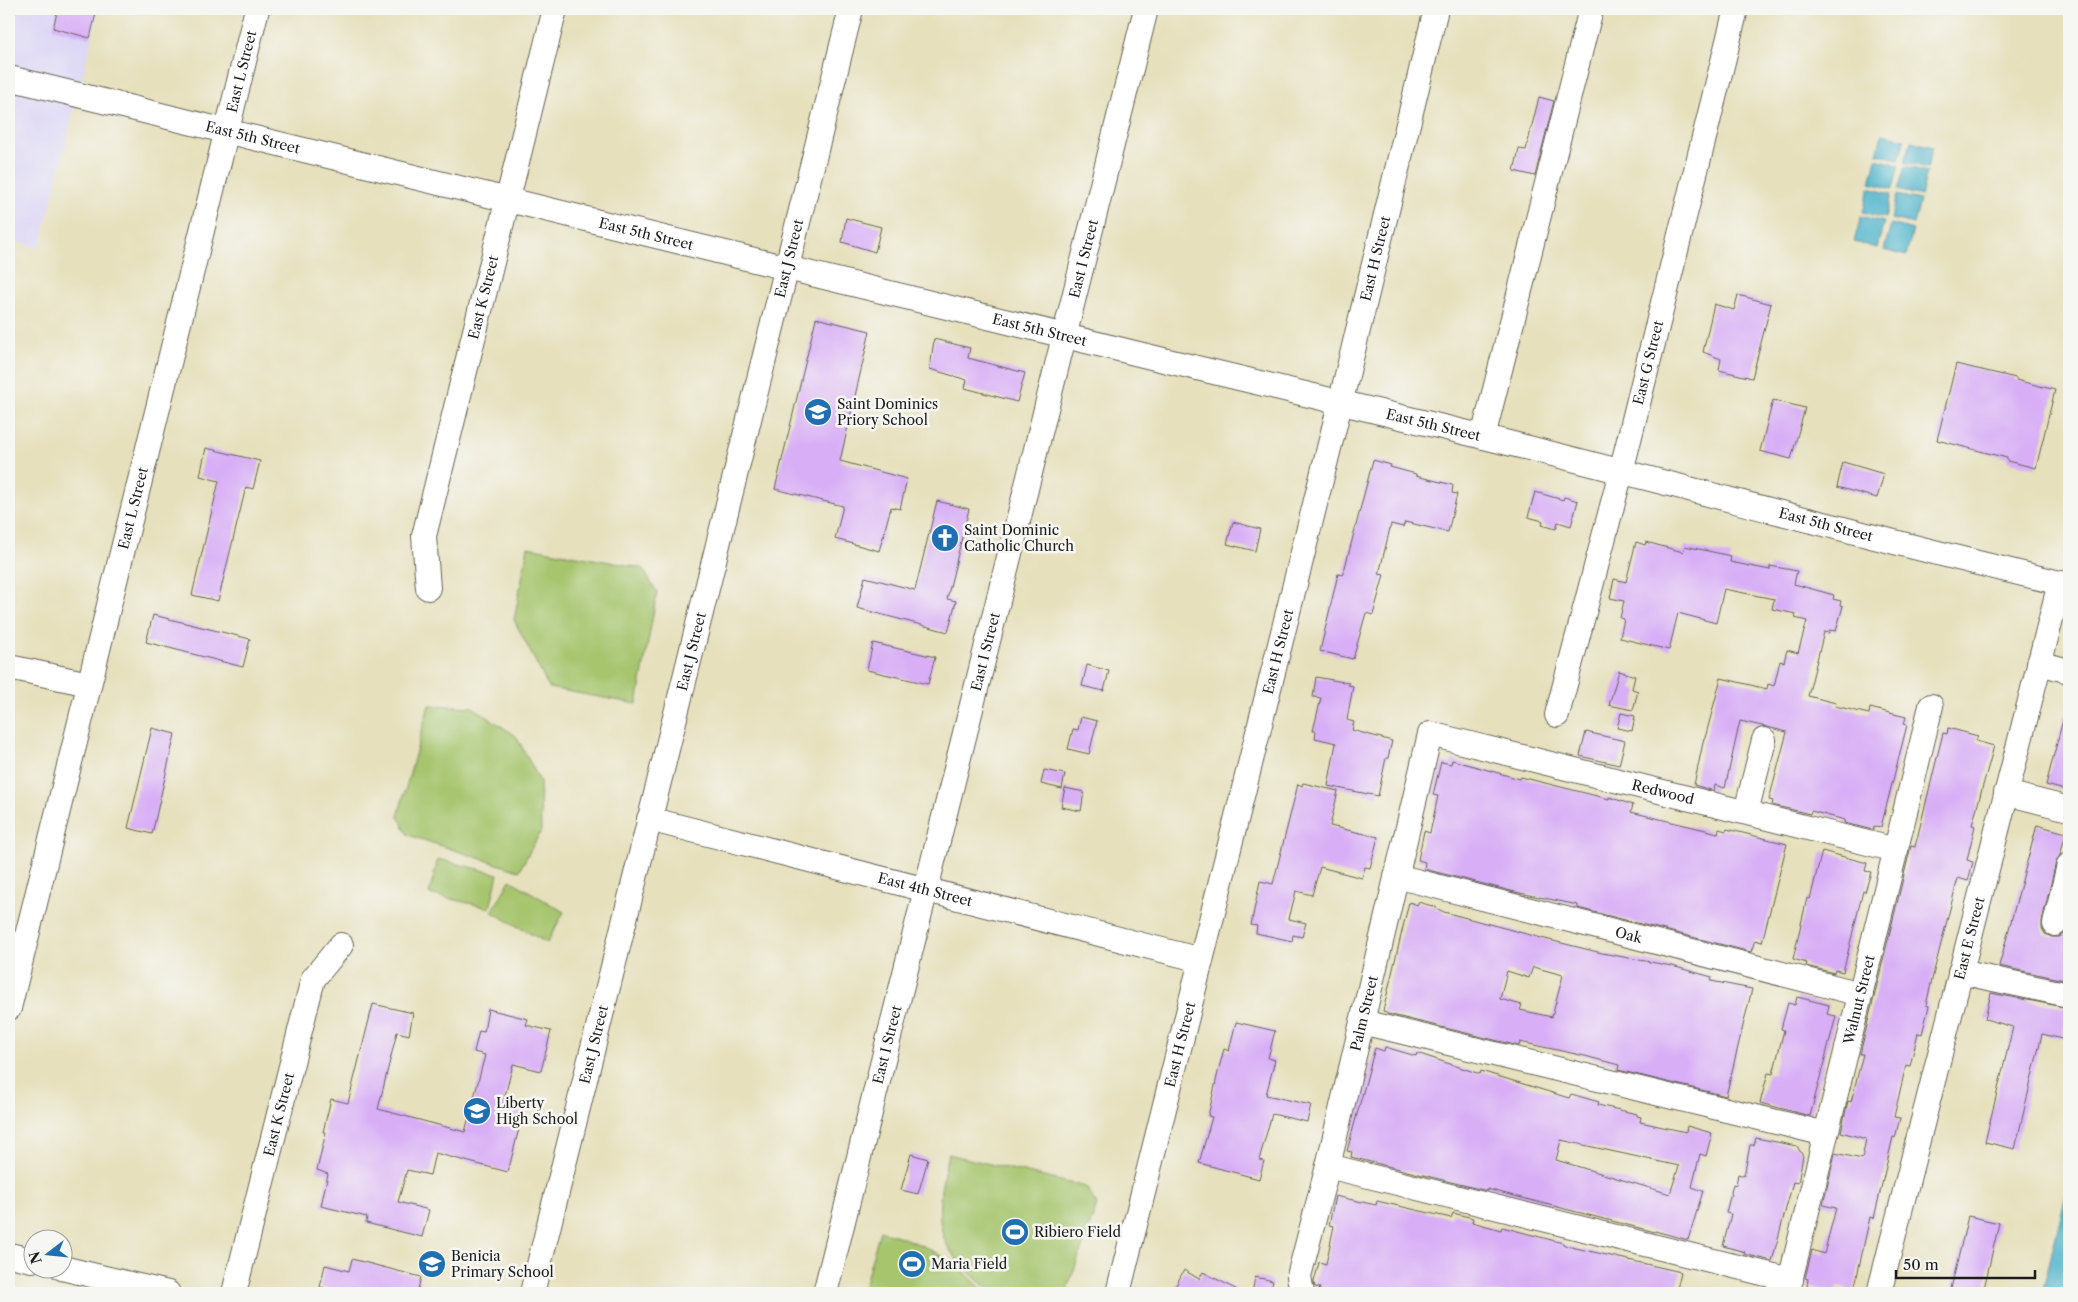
<svg xmlns="http://www.w3.org/2000/svg" width="2078" height="1302" font-family="'Libre Caslon Text',serif">
  <style>
    .built { fill: #dcd6f6 }
    .grass { fill: #a6c56d; stroke: #617044 }
    .water { fill: #4bb2ca; stroke: #346773 }
    .building { fill: #d8aef6; fill-rule: evenodd }
    .lines { fill: none; stroke-linecap: round; stroke-linejoin: round }
    .minor-casing { stroke: #636154; stroke-width: 26 }
    .minor { stroke: #fff; stroke-width: 24 }
    .labels { text-anchor: middle; stroke-width: 5; stroke-linejoin: round; paint-order: stroke }
    .street-label { font-size: 14px; fill: #1c1c1c; stroke: #f6f6f2 }
    .poi-label { font-size: 14px; fill: #1c1c1c; stroke: #f6f6f2; text-anchor: start }
  </style>
  <rect width="100%" height="100%" fill="#f6f6f2"/>
  <filter id="ink" filterUnits="userSpaceOnUse"><feTurbulence type="fractalNoise" baseFrequency=".02" numOctaves="2"/><feDisplacementMap in="SourceGraphic" scale="10" xChannelSelector="R" yChannelSelector="G"/><feConvolveMatrix kernelMatrix="1 2 1 2 8 2 1 2 1" color-interpolation-filters="sRGB"/></filter>
  <filter id="wash" filterUnits="userSpaceOnUse"><feTurbulence type="fractalNoise" baseFrequency=".0096" numOctaves="4" result="noise"/><feDisplacementMap in="SourceGraphic" scale="20" xChannelSelector="R" yChannelSelector="G"/><feGaussianBlur stdDeviation="1.12" result="paint"/><feColorMatrix in="noise" values="0 0 0 0 0 0 0 0 0 0 0 0 0 0 0 0 0 1.4 0 .05"/><feComposite in="paint" operator="in"/></filter>
  <g filter="url(#wash)">
    <rect width="100%" height="100%" fill="#e6e0bc"/>
    <path class="built" d="M9,9H99L40,248L9,240Z"/>
    <path class="grass" d="M528,547L642,568L657,592L637,704L549,688L514,620Z
      M429,705L473,707L516,736L540,781L541,831L519,871L408,835L398,816Z
      M438,859L498,874L490,908L429,894Z
      M510,880L564,912L547,943L492,912Z
      M948,1154L1086,1187L1097,1205L1066,1293H992C977,1279 957,1264 947,1245C933,1218 942,1182 948,1154Z
      M880,1231C922,1242 957,1260 985,1293H862Z"/>
    <path class="water" d="M1882,134L1905,139L1899,159L1877,154Z
      M1911,141L1933,147L1927,168L1905,162Z
      M1876,159L1899,165L1893,189L1870,183Z
      M1905,166L1927,172L1921,196L1898,190Z
      M1869,188L1891,194L1885,218L1863,212Z
      M1897,195L1920,200L1914,224L1891,219Z
      M1861,216L1884,222L1877,248L1854,242Z
      M1891,224L1913,230L1906,256L1884,250Z
      M2069,1183V1293H2042Z"/>
    <g id="blocks">
      <path class="building" d="M58,9H97L90,38L53,28Z
        M1539,97L1554,101L1535,176L1514,171L1519,149L1526,150Z
        M846,218L881,227L875,252L842,242Z
        M1738,295L1771,304L1752,378L1719,370L1721,359L1703,352L1714,304L1734,310Z
        M816,318L870,331L840,461L907,479L900,509L891,507L879,551L835,539L843,506L775,489Z
        M934,339L970,348L968,358L1025,373L1017,402L965,388L967,380L930,369Z
        M1956,364L2016,378V380L2055,390L2036,468L2007,461V458L1937,440Z
        M1773,400L1805,408L1791,459L1760,451Z
        M206,448L260,461L253,489L246,487L218,601L192,595L219,481L200,476Z
        M1373,460L1391,465L1390,467L1416,474V476L1453,485L1452,493L1457,494L1448,532L1405,522L1403,527L1391,524L1379,574L1384,575L1373,615L1366,613L1353,659L1320,651L1338,574L1343,575Z
        M1843,462L1884,474L1877,498L1837,487Z
        M1535,492L1563,500L1564,497L1578,501L1571,526L1558,522L1556,529L1542,525L1543,521L1528,517Z
        M937,501L969,509L947,599L956,601L948,632L857,608L865,577L915,590Z
        M1233,522L1260,529L1255,551L1227,544Z
        M1636,542L1645,545L1646,542L1683,552L1685,546L1731,556L1730,562L1770,570V566L1797,571L1794,584L1834,595L1833,599L1841,601L1840,605L1843,606L1836,631L1829,630V633L1824,632L1808,696L1836,703L1835,706L1869,714L1870,708L1906,717L1904,724L1907,725L1881,827L1874,826L1873,830L1844,823L1845,820L1811,811L1810,814L1772,805L1773,801L1769,800L1787,732L1767,727L1740,721L1725,788L1715,785L1714,791L1694,785L1704,738H1705L1721,678L1767,689L1768,684L1774,686L1780,661L1784,662L1787,650L1798,653L1807,621L1795,618L1796,614L1772,609L1774,599L1724,589L1716,623L1678,613L1669,650L1620,638L1624,619L1620,618L1624,601L1610,598L1614,579L1626,582Z
        M153,615L250,639L243,667L146,642Z
        M873,643L935,657L928,684L867,670Z
        M1087,665L1109,671L1104,691L1082,686Z
        M1619,671L1635,676L1632,689L1638,691L1633,710L1609,705Z
        M1316,677L1349,683L1348,685L1353,686L1347,720L1354,722L1352,730L1392,741L1388,758H1386L1378,796L1328,786L1336,743L1315,738L1316,731H1313L1321,698L1313,697Z
        M1621,713L1635,716L1632,731L1617,728Z
        M2064,716H2069V791L2046,785Z
        M1081,717L1097,721L1089,754L1068,749L1073,729L1078,730Z
        M152,728L175,734L152,834L128,828Z
        M1948,728L1978,736L1976,741L1994,746L1972,825L1975,826L1967,860L1973,862L1968,881L1958,878L1934,971L1926,1005L1929,1006L1922,1034L1918,1033L1910,1066L1906,1065L1894,1117L1900,1118L1895,1138L1893,1137L1874,1218L1870,1217L1854,1290L1838,1286L1835,1293L1807,1286L1808,1279L1805,1278L1812,1250L1824,1254L1836,1208L1823,1205L1835,1153L1862,1159L1866,1139L1841,1132L1848,1101L1851,1102L1863,1054H1860L1911,846L1915,847L1943,733L1947,734Z
        M1586,732L1625,741L1619,765L1580,756Z
        M1452,760L1520,779L1521,777L1609,799V797L1633,805L1631,812L1672,822L1718,833L1719,829L1726,831L1727,829L1787,844L1762,942L1755,940L1751,952L1578,908V905L1515,892L1424,869L1425,862L1418,860L1424,831L1430,833L1438,796L1433,795L1441,762L1451,764Z
        M1044,770L1065,774L1062,789L1041,784Z
        M1303,783L1338,791L1330,826L1378,837L1370,868L1365,867L1362,878L1320,867L1312,895L1296,891L1289,919L1306,923L1302,937L1293,935L1292,941L1256,933L1257,926L1251,925L1260,881L1273,884L1298,784L1302,786Z
        M1065,788L1084,792L1081,811L1061,807Z
        M2037,825L2066,833L2060,855L2056,862L2042,921V928L2045,934L2052,937H2059L2065,934L2069,924V981L1999,966Z
        M1822,851L1867,863L1865,871L1871,872L1865,892L1863,891L1843,972L1835,970L1834,973L1806,966L1807,963L1793,959L1807,898L1810,899Z
        M1409,902L1418,905V902L1436,907V908L1444,912L1549,940L1602,953L1672,966L1712,977L1711,981L1752,989L1726,1096L1618,1070L1619,1065L1585,1056L1520,1042L1519,1046L1388,1014L1383,1011ZM1533,967L1563,975L1552,1017L1520,1010L1522,1005L1500,999L1507,971L1529,978Z
        M1991,993L2069,1008L2062,1039L2042,1034L2015,1149L1985,1142L2013,1027L1985,1019Z
        M1797,997L1829,1005L1827,1014L1836,1016L1810,1116L1760,1103L1768,1073L1773,1074L1784,1030L1781,1029L1788,1003L1795,1005Z
        M373,1004L413,1013L409,1035L397,1032L378,1109L465,1132L485,1055L474,1052L479,1031L484,1032L488,1009L528,1019L526,1025L551,1031L541,1071L513,1064L503,1104L524,1109L508,1172L435,1153L430,1175L407,1170L398,1202L429,1210L422,1237L366,1223L367,1217L321,1206L328,1174L317,1170L326,1132H323L331,1099L348,1103Z
        M1236,1022L1275,1031L1268,1058L1275,1060L1266,1095L1311,1105L1307,1122L1272,1114L1259,1160L1264,1161L1259,1179L1199,1163L1212,1117L1208,1116L1219,1068L1224,1049L1229,1051Z
        M1385,1047L1416,1056L1417,1053L1480,1074L1481,1071L1569,1098L1571,1094L1599,1102L1598,1105L1637,1114V1116L1641,1117L1640,1122L1686,1132L1687,1126L1712,1133L1706,1156L1700,1154L1692,1187L1703,1191L1688,1240L1655,1231V1232L1487,1189V1191L1351,1157L1352,1152L1347,1151L1375,1048L1384,1051ZM1561,1140L1679,1166L1670,1194L1556,1160Z
        M1756,1138L1797,1146L1803,1156L1798,1183L1793,1182L1772,1261L1744,1254L1745,1252L1723,1246L1731,1214L1726,1213L1733,1184L1736,1185L1738,1174L1744,1176L1750,1145H1754Z
        M911,1154L928,1159L918,1194L901,1190Z
        M1335,1196L1376,1205L1377,1201L1451,1218L1453,1213L1473,1218L1472,1222L1501,1230L1502,1227L1563,1243V1244L1567,1246L1681,1272L1676,1293H1318L1320,1288L1315,1287L1314,1282L1319,1262L1326,1264L1334,1226L1329,1225Z
        M1968,1216L1999,1223L1983,1293H1950Z
        M352,1259L421,1277L417,1293H346L320,1287L325,1265L349,1271Z
        M1184,1270L1199,1279L1203,1272L1243,1293H1182L1174,1289Z
        M1255,1277L1273,1281L1270,1293H1252Z"/>
    </g>
  </g>
  <g filter="url(#ink)">
    <use href="#blocks" fill-opacity="0" stroke="#636154" stroke-width="1"/>
    <g class="lines">
      <defs>
        <g id="minor">
          <path id="s1" d="M9,78C499,197 989,319 1480,436C1677,484 1872,539 2069,585"/>
          <path d="M1483,437L1591,9"/>
          <path id="s2" d="M428,588L424,536L555,9"/>
          <path d="M2039,663L2069,671"/>
          <path d="M9,667L89,684"/>
          <path id="s3" d="M1557,715L1621,472L1736,9"/>
          <path d="M2006,793L2069,809"/>
          <path d="M1746,812L1764,740"/>
          <path id="s4" d="M649,819L1201,960"/>
          <path id="s5" d="M1396,876L1861,994"/>
          <path d="M2055,924L2069,865"/>
          <path d="M1960,972L2069,995"/>
          <path id="s6" d="M9,1008L257,9"/>
          <path d="M1362,1022L1826,1134"/>
          <path d="M1328,1166L1791,1280"/>
          <path d="M9,1255L32,1260"/>
          <path d="M62,1268L168,1293"/>
          <path id="s7" d="M234,1293L313,979L341,945"/>
          <path id="s8" d="M532,1293L851,9"/>
          <path id="s9" d="M825,1293L1146,9"/>
          <path id="s10" d="M1118,1293L1340,404L1436,9"/>
          <path id="s11" d="M1302,1293L1299,1276L1328,1166L1430,734L1896,850"/>
          <path id="s12" d="M1787,1293L1931,706"/>
          <path id="s13" d="M1879,1293L2060,583"/>
        </g>
      </defs>
      <use href="#minor" class="minor-casing"/>
      <use href="#minor" class="minor"/>
    </g>
  </g>
  <defs>
    <symbol id="school-disc" viewBox="-11 -11 22 22"><circle r="9.5" fill="#1f6fb2" stroke="#f6f6f2"/><path d="M0-5L7-2L0 1L-7-2ZM-4 1L0 2.5L4 1V4Q0 6-4 4Z" fill="#fff"/></symbol>
    <symbol id="church-disc" viewBox="-11 -11 22 22"><circle r="9.5" fill="#1f6fb2" stroke="#f6f6f2"/><path d="M-1.2-6h2.4v3.5h3.3v2.4h-3.3V6h-2.4V-.1h-3.3v-2.4h3.3Z" fill="#fff"/></symbol>
    <symbol id="stadium-disc" viewBox="-11 -11 22 22"><circle r="9.5" fill="#1f6fb2" stroke="#f6f6f2"/><path d="M0-5a6.5 5 0 1 0 0 10a6.5 5 0 1 0 0-10ZM-3.5-1.8h7v3.6h-7Z" fill="#fff"/></symbol>
  </defs>
  <g fill-rule="evenodd">
    <use href="#school-disc" x="802" y="396" width="32" height="32"/>
    <use href="#church-disc" x="929" y="522" width="32" height="32"/>
    <use href="#school-disc" x="461" y="1095" width="32" height="32"/>
    <use href="#stadium-disc" x="999" y="1216" width="32" height="32"/>
    <use href="#school-disc" x="416" y="1248" width="32" height="32"/>
    <use href="#stadium-disc" x="896" y="1248" width="32" height="32"/>
  </g>
  <g class="labels">
    <g class="street-label">
      <text dy="5" stroke="none"><textPath href="#s6" startOffset="965">East L Street</textPath></text>
      <text dy="5" stroke="none"><textPath href="#s1" startOffset="251">East 5th Street</textPath></text>
      <text dy="5" stroke="none"><textPath href="#s1" startOffset="656">East 5th Street</textPath></text>
      <text dy="5" stroke="none"><textPath href="#s8" startOffset="1066">East J Street</textPath></text>
      <text dy="5" stroke="none"><textPath href="#s9" startOffset="1066">East I Street</textPath></text>
      <text dy="5" stroke="none"><textPath href="#s10" startOffset="1066">East H Street</textPath></text>
      <text dy="5" stroke="none"><textPath href="#s2" startOffset="298">East K Street</textPath></text>
      <text dy="5" stroke="none"><textPath href="#s1" startOffset="1061">East 5th Street</textPath></text>
      <text dy="5" stroke="none"><textPath href="#s3" startOffset="364">East G Street</textPath></text>
      <text dy="5" stroke="none"><textPath href="#s1" startOffset="1466">East 5th Street</textPath></text>
      <text dy="5" stroke="none"><textPath href="#s6" startOffset="515">East L Street</textPath></text>
      <text dy="5" stroke="none"><textPath href="#s1" startOffset="1871">East 5th Street</textPath></text>
      <text dy="5" stroke="none"><textPath href="#s8" startOffset="661">East J Street</textPath></text>
      <text dy="5" stroke="none"><textPath href="#s9" startOffset="661">East I Street</textPath></text>
      <text dy="5" stroke="none"><textPath href="#s10" startOffset="661">East H Street</textPath></text>
      <text dy="5" stroke="none"><textPath href="#s11" startOffset="815">Redwood</textPath></text>
      <text dy="5" stroke="none"><textPath href="#s4" startOffset="285">East 4th Street</textPath></text>
      <text dy="5" stroke="none"><textPath href="#s5" startOffset="240">Oak</textPath></text>
      <text dy="5" stroke="none"><textPath href="#s13" startOffset="366">East E Street</textPath></text>
      <text dy="5" stroke="none"><textPath href="#s12" startOffset="302">Walnut Street</textPath></text>
      <text dy="5" stroke="none"><textPath href="#s11" startOffset="288">Palm Street</textPath></text>
      <text dy="5" stroke="none"><textPath href="#s8" startOffset="256">East J Street</textPath></text>
      <text dy="5" stroke="none"><textPath href="#s9" startOffset="256">East I Street</textPath></text>
      <text dy="5" stroke="none"><textPath href="#s10" startOffset="256">East H Street</textPath></text>
      <text dy="5" stroke="none"><textPath href="#s7" startOffset="184">East K Street</textPath></text>
    </g>
    <g class="poi-label">
      <text x="837" y="409">Saint Dominics<tspan x="837" dy="16">Priory School</tspan></text>
      <text x="964" y="535">Saint Dominic<tspan x="964" dy="16">Catholic Church</tspan></text>
      <text x="496" y="1108">Liberty<tspan x="496" dy="16">High School</tspan></text>
      <text x="1034" y="1237">Ribiero Field</text>
      <text x="451" y="1261">Benicia<tspan x="451" dy="16">Primary School</tspan></text>
      <text x="931" y="1269">Maria Field</text>
    </g>
  </g>
  <rect width="2078" height="1302" fill="none" stroke="#f6f6f2" stroke-width="30"/>
  <g transform="translate(48 1254) rotate(254)"><circle r="24" fill="#f6f6f2" stroke="#9f9f9c"/>
  <path d="M0-4L9 19L0 12L-9 19Z" fill="#1f6fb2"/>
  <text y="-8" font-size="14" font-weight="bold" text-anchor="middle" fill="#1c1c1c">N</text>
  </g>
  <path d="M1896 1270v8h139v-8" fill="none" stroke="#1c1c1c" stroke-width="2.5"/>
  <text x="1903" y="1270" font-size="15" fill="#1c1c1c" stroke="#f6f6f2" stroke-width="4" paint-order="stroke">50 m</text>
</svg>
